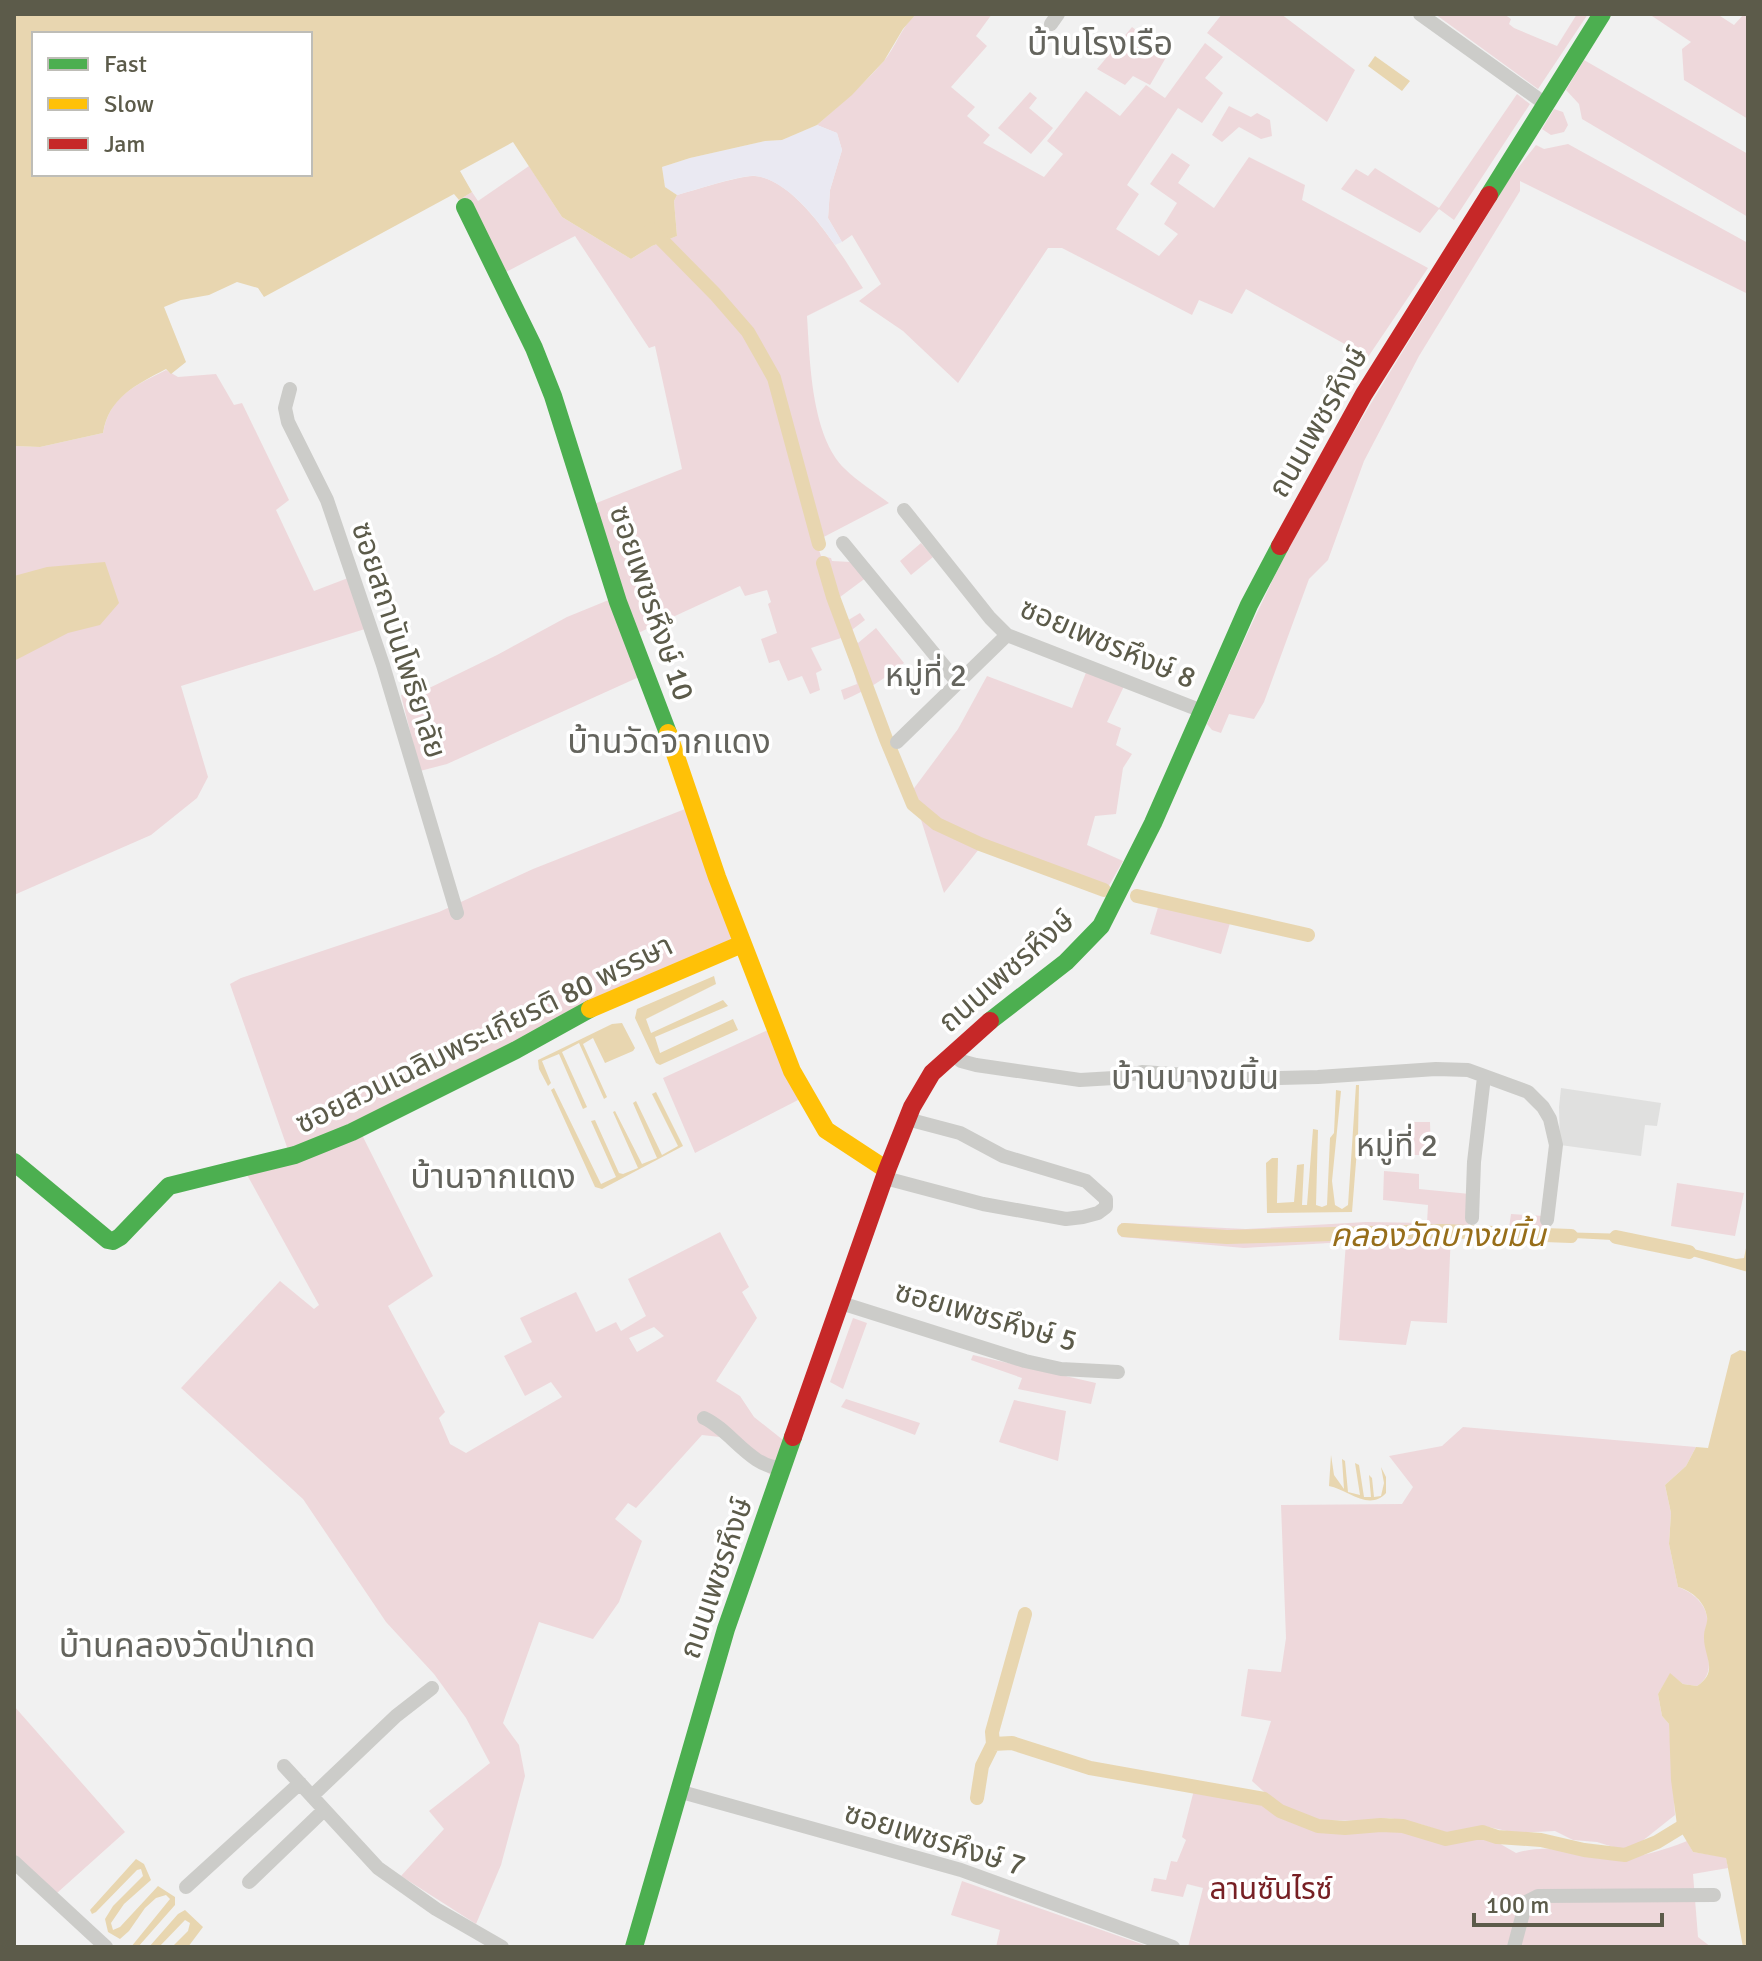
<svg xmlns="http://www.w3.org/2000/svg" width="1762" height="1961" font-family="Signika,'Noto Sans Thai',sans-serif">
  <style>
    .education { fill: #e0e0df }
    .green { fill: #eed8db; fill-rule: evenodd }
    .sand { fill: #eae9f2 }
    .water { fill: #e8d6b0; fill-rule: evenodd }
    .lines { fill: none; stroke-linecap: round; stroke-linejoin: round }
    .canal { stroke: #e8d6b0; stroke-width: 14 }
    .street { stroke: #ccccc9; stroke-width: 14 }
    .fast { stroke: #4caf50; stroke-width: 18 }
    .slow { stroke: #ffc107; stroke-width: 18 }
    .jam { stroke: #c62828; stroke-width: 18 }
    .labels { text-anchor: middle; stroke-width: 7; stroke-linejoin: round; paint-order: stroke }
    .street-label { font-size: 30px; fill: #5c5b4a; stroke: #fff }
    .park-label { font-size: 30px; fill: #772024; stroke: #fff }
    .neighbourhood-label { font-size: 32px; fill: #64645d; stroke: #fff }
    .water-label { font-size: 32px; font-style: italic; fill: #976e1a; stroke: #fff }
    .quarter-label { font-size: 34px; fill: #64645d; stroke: #fff }
  </style>
  <rect width="100%" height="100%" fill="#f1f1f1"/>
  <path class="education" d="M1561,1088L1661,1103L1657,1126L1645,1125L1641,1156L1560,1145L1559,1107Z"/>
  <path class="green" d="M916,14H992L976,36L987,46L951,87L975,107L967,116L990,135L983,143L1044,177L1063,154L1047,141L1086,91L1120,116L1146,85L1165,98L1205,43L1223,57L1205,78L1223,93L1202,123L1178,108L1127,185L1139,194L1116,229L1159,256L1178,234L1164,224L1177,203L1150,184L1172,153L1190,165L1178,183L1214,208L1249,157L1305,185L1302,200L1428,268L1368,357L1246,289L1232,314L1199,300L1192,315L1062,248H1048L958,383L903,331L859,301L881,284L852,235L842,242L828,218L830,190L842,150L837,133L817,125C840,105 863,85 883,62C896,47 901,27 916,14Z
    M1222,14H1281L1355,70L1327,122L1207,33Z
    M1435,14H1504L1511,19L1509,24L1514,28L1557,46L1577,14H1588L1538,89Z
    M1649,14H1717L1734,25L1744,14H1748V119L1684,80L1682,49L1691,42Z
    M1132,27L1168,54L1150,85L1133,76L1125,85L1097,69Z
    M1584,60L1748,154V217L1582,119L1579,104L1566,90Z
    M1030,92L1037,98L1029,108L1053,128L1031,154L998,128Z
    M1517,94L1530,104L1454,220L1439,209L1420,233L1341,189L1356,169L1368,176L1375,168L1439,208Z
    M1229,106L1251,117L1257,113L1270,120L1272,136L1261,139L1239,127L1222,142L1212,135Z
    M1554,109L1563,112L1568,125L1564,132L1551,135L1542,129Z
    M1568,144L1748,243V294L1520,181V191L1419,356L1364,461L1328,560L1309,579L1264,702L1254,719L1229,714L1221,733L1212,730L1207,724C1237,655 1268,586 1303,521C1367,404 1441,292 1510,178L1536,145L1544,149Z
    M529,166L562,217L631,259L652,246L677,236L674,201L677,195C692,191 741,175 754,176C797,178 842,256 863,288L807,316C810,361 811,436 845,469C858,482 875,492 889,503L816,541L821,556L831,558L832,561L851,562L867,577L836,600L845,622L860,613L865,620L849,632L858,643L876,628L904,663C885,679 867,690 844,700L841,690L857,684L850,656L841,638L811,648L822,670L816,673L820,690L810,694L802,676L788,681L779,660L769,663L761,639L777,633L768,604L771,602L767,590L745,596L740,586L636,634L594,504L682,469L655,346L649,348L575,236L502,274L459,200L472,192L478,201Z
    M166,370L178,377L216,374L234,405L242,403L289,500L276,510L314,591L348,578L365,629L181,686L208,777L197,798L151,835L14,895V446L40,447L103,433C110,395 135,386 166,370Z
    M921,543L933,557L911,575L900,561Z
    M616,597L639,677L447,764L420,771L401,695L421,692L497,655L567,617Z
    M1087,670L1125,684L1107,722L1121,728L1116,745L1132,754L1123,768L1116,814L1095,816L1087,845L1123,861L1103,896L979,849L944,893L912,791L958,729L987,676L1072,708Z
    M685,809L734,941L393,1107L288,1150L230,984L241,978L439,912L533,869Z
    M1159,904L1230,923L1221,954L1150,934Z
    M770,1029L800,1099L695,1153L663,1078Z
    M1410,1122H1430L1431,1155H1411Z
    M361,1133L433,1276L388,1306L445,1412L439,1418L450,1444L466,1453L562,1397L551,1382L525,1396L504,1356L532,1342L520,1318L576,1292L596,1332L616,1322L621,1331L646,1316L628,1279L720,1232L749,1287L742,1292L757,1318L716,1381L740,1396L754,1417L783,1440L772,1476L720,1437L702,1435L636,1508L628,1503L615,1519L642,1541L619,1602L593,1639L539,1622L503,1723L519,1745L525,1776L501,1865L476,1924L401,1876L444,1829L429,1811L490,1763L466,1718L434,1674L386,1622L303,1499L181,1388L280,1281L314,1309L319,1305L246,1173ZM654,1327L664,1336L637,1352L629,1338Z
    M1384,1171L1419,1174V1189L1470,1194L1469,1226L1509,1228L1511,1214L1544,1216V1229L1556,1230L1554,1237L1451,1234L1447,1323L1411,1321L1406,1345L1339,1340L1346,1242L1244,1248L1121,1237V1223L1246,1229L1366,1222L1427,1223L1428,1205L1383,1200Z
    M1677,1183L1744,1193L1735,1236L1671,1226Z
    M853,1318L867,1323L843,1389L830,1382Z
    M973,1355L1096,1383L1091,1404L1018,1389L1022,1378L971,1360Z
    M846,1399L920,1423L915,1435L841,1407Z
    M1014,1400L1066,1411L1058,1461L999,1442Z
    M1463,1427L1696,1447L1686,1466L1665,1485L1671,1513L1669,1544L1678,1587C1693,1592 1709,1606 1707,1623C1706,1630 1703,1635 1705,1642C1709,1659 1714,1675 1697,1686L1683,1684L1670,1674L1658,1694L1662,1716L1669,1724L1675,1815L1641,1842L1623,1850L1597,1842L1573,1840L1555,1831L1516,1833L1484,1826L1451,1834L1420,1824L1389,1818L1363,1821L1317,1820L1282,1808L1252,1781L1271,1721L1241,1716L1248,1669L1281,1672L1286,1638L1281,1505L1402,1504L1413,1487L1389,1456L1442,1446Z
    M14,1706L125,1832L57,1893L14,1854Z
    M1194,1790L1259,1802L1268,1805L1280,1815L1302,1825L1333,1831L1381,1828L1407,1830L1445,1841L1473,1838L1497,1842L1516,1853C1558,1841 1571,1858 1608,1859C1635,1859 1662,1851 1687,1841L1693,1852L1726,1857L1728,1868L1693,1874L1698,1937L1711,1947H1188L1203,1888L1187,1884L1183,1897L1151,1891L1154,1878L1166,1880L1171,1861L1177,1862L1186,1840L1182,1837Z
    M962,1881L1150,1947H996L1000,1930L951,1915Z"/>
  <path class="sand" d="M817,125L837,133L842,150L830,190L828,218L842,242L835,245C818,220 787,180 756,176C742,174 693,191 677,195L665,187L662,167L690,158L765,141L782,140Z"/>
  <path class="water" d="M14,14H916L903,29L884,61L852,95L817,125L782,140L765,141L690,158L662,167L665,187L677,195L674,201L677,236L652,246L631,259L562,217L513,142L460,171L472,192L459,200L454,194L264,297L258,288L237,282L209,295L181,300L164,307L186,362L171,374L166,369C136,385 109,397 103,433L40,447L14,446ZM34,34H310V174H34Z
    M1375,56L1410,81L1402,91L1368,66Z
    M105,562L119,603L100,625L68,633L14,661V576L47,567Z
    M714,976L716,984L646,1019L651,1033L723,1000L728,1006L655,1037L660,1053L733,1019L738,1030L660,1065L656,1063L635,1018L637,1009Z
    M622,1023L635,1048L633,1051L605,1063L593,1038L583,1044L607,1097L604,1099L579,1043L562,1052L587,1107L583,1109L559,1054L542,1061L551,1083L548,1086L539,1069L538,1060L612,1024Z
    M1356,1085H1359L1358,1137L1352,1212L1267,1213L1266,1163L1272,1158H1278L1277,1203L1294,1202L1297,1165L1304,1164L1302,1205H1307L1313,1129L1318,1130L1316,1205L1322,1207L1327,1205L1330,1138L1334,1133L1336,1090L1341,1091L1332,1181L1335,1205L1342,1209L1348,1205Z
    M554,1088L601,1184L616,1177L591,1121L595,1120L619,1173L623,1174L638,1168L613,1112L615,1111L642,1164L657,1158L633,1103L636,1101L662,1155L678,1146L652,1094L656,1092L683,1146L602,1189L595,1187L551,1090Z
    M1555,1232L1630,1234L1634,1235L1632,1241L1554,1237Z
    M1748,1238V1272L1671,1250L1672,1244L1736,1259L1744,1258Z
    M1740,1350L1748,1352V1947H1743L1726,1858L1693,1852L1677,1825L1671,1780L1669,1724L1662,1716L1658,1694L1670,1673L1683,1684L1697,1686C1720,1671 1703,1656 1704,1636C1704,1629 1708,1623 1707,1617C1705,1602 1692,1591 1678,1587L1669,1544L1671,1513L1665,1485L1686,1466L1696,1447L1708,1448L1731,1355Z
    M1331,1455L1334,1475L1344,1489L1342,1459L1345,1461L1348,1492L1360,1495L1355,1463L1359,1465L1364,1497H1371L1369,1475L1372,1478L1374,1497L1381,1496L1384,1483L1381,1467L1386,1477V1493C1369,1512 1347,1489 1329,1486Z
    M136,1859L144,1864L151,1880L124,1904L111,1923L113,1930L120,1927L158,1886L175,1897V1905L138,1947H131L170,1899L166,1895L156,1898L145,1908L129,1931L120,1939L108,1932L105,1919L113,1906L143,1876L141,1869L137,1870L96,1912L92,1914L90,1910Z
    M185,1910L203,1927L188,1947H172L188,1931L190,1923L185,1920L159,1947H149L178,1914Z"/>
  <g class="lines">
    <path class="canal" d="M651,229L715,294L748,332L774,378L819,544
      M823,563L833,597L886,739L913,804L937,824L980,844L1104,890
      M1137,896L1308,935
      M1124,1230L1227,1237L1442,1231L1571,1236
      M1616,1237L1689,1252
      M993,1744L992,1732L1025,1614
      M977,1798L982,1766L993,1744L1012,1743L1090,1768L1264,1799L1280,1811L1318,1826L1345,1828L1381,1825L1403,1826L1446,1839L1482,1832L1497,1837L1541,1840L1584,1850L1625,1855L1657,1842L1693,1820"/>
    <path class="street" d="M1420,14L1544,103
      M1051,24L1058,14
      M290,389L285,408L288,422L327,500L383,665L457,913
      M904,510L990,618L1007,635L1202,711
      M843,543L958,683
      M897,742L1007,635
      M952,1054L961,1061L976,1065L1080,1080L1114,1078L1142,1072L1247,1079L1318,1077L1436,1069L1468,1070L1528,1092L1543,1107L1550,1119L1556,1145L1547,1220
      M885,1178L983,1204L1066,1219L1083,1217L1098,1213L1106,1207V1199L1086,1181L1003,1156L960,1133L907,1119
      M1472,1218L1474,1162L1484,1077
      M841,1303L1025,1361L1061,1369L1118,1372
      M704,1418C732,1431 750,1468 783,1468
      M284,1766L378,1868L436,1909L502,1947
      M678,1791L961,1870L1173,1947
      M312,1796L396,1716L432,1688
      M14,1862L106,1947
      M249,1882L324,1810
      M186,1887L300,1783
      M1514,1947L1526,1902L1538,1896L1714,1895"/>
    <path class="fast" d="M1489,195L1602,14
      M465,207L534,348L553,396L618,602L668,733
      M990,1021L1066,962L1101,926L1153,823L1249,605L1280,546
      M14,1162L108,1240L113,1241L120,1237L169,1186L295,1155L352,1132L516,1050L590,1009
      M634,1947L726,1629L793,1437"/>
    <path class="slow" d="M668,733L717,877L792,1071L826,1130L887,1170
      M590,1009L742,944"/>
    <path class="jam" d="M1280,546L1364,394L1489,195
      M793,1437L887,1170L912,1107L932,1073L990,1021"/>
  </g>
  <g class="labels">
    <g class="street-label">
      <text transform="translate(1318 422) rotate(-60)" y="10">ถนนเพชรหึงษ์</text>
      <text transform="translate(652 603) rotate(71)" y="10">ซอยเพชรหึงษ์ 10</text>
      <text transform="translate(399 640) rotate(72)" y="10">ซอยสถาบันโพธิยาลัย</text>
      <text transform="translate(1108 643) rotate(23)" y="10">ซอยเพชรหึงษ์ 8</text>
      <text transform="translate(1006 971) rotate(-41)" y="10">ถนนเพชรหึงษ์</text>
      <text transform="translate(484 1034) rotate(-26)" y="10">ซอยสวนเฉลิมพระเกียรติ 80 พรรษา</text>
      <text transform="translate(986 1316) rotate(16)" y="10">ซอยเพชรหึงษ์ 5</text>
      <text transform="translate(716 1578) rotate(-71)" y="10">ถนนเพชรหึงษ์</text>
      <text transform="translate(935 1839) rotate(17)" y="10">ซอยเพชรหึงษ์ 7</text>
    </g>
    <g class="park-label">
      <text x="1271" y="1899">ลานซันไรซ์</text>
    </g>
    <g class="neighbourhood-label">
      <text x="926" y="686">หมู่ที่ 2</text>
      <text x="1397" y="1156">หมู่ที่ 2</text>
    </g>
    <g class="water-label">
      <text x="1438" y="1246">คลองวัดบางขมิ้น</text>
    </g>
    <g class="quarter-label">
      <text x="1100" y="55">บ้านโรงเรือ</text>
      <text x="669" y="753">บ้านวัดจากแดง</text>
      <text x="1195" y="1089">บ้านบางขมิ้น</text>
      <text x="493" y="1188">บ้านจากแดง</text>
      <text x="187" y="1657">บ้านคลองวัดป่าเกด</text>
    </g>
  </g>
  <rect width="1762" height="1961" fill="none" stroke="#5c5b4a" stroke-width="32"/>
  <rect x="32" y="32" width="280" height="144" fill="#ffffff" stroke="#bebdb7" stroke-width="2"/>
  <rect x="48" y="58" width="40" height="12" fill="#4caf50" stroke="#bebdb7" stroke-width="2"/>
  <text x="104" y="72" font-size="24" fill="#5c5b4a">Fast</text>
  <rect x="48" y="98" width="40" height="12" fill="#ffc107" stroke="#bebdb7" stroke-width="2"/>
  <text x="104" y="112" font-size="24" fill="#5c5b4a">Slow</text>
  <rect x="48" y="138" width="40" height="12" fill="#c62828" stroke="#bebdb7" stroke-width="2"/>
  <text x="104" y="152" font-size="24" fill="#5c5b4a">Jam</text>
  <path d="M1474 1913v12h188v-12" fill="none" stroke="#5c5b4a" stroke-width="4"/>
  <text x="1486" y="1913" font-size="24" fill="#5c5b4a" stroke="#ffffff" stroke-width="6" paint-order="stroke">100 m</text>
</svg>
